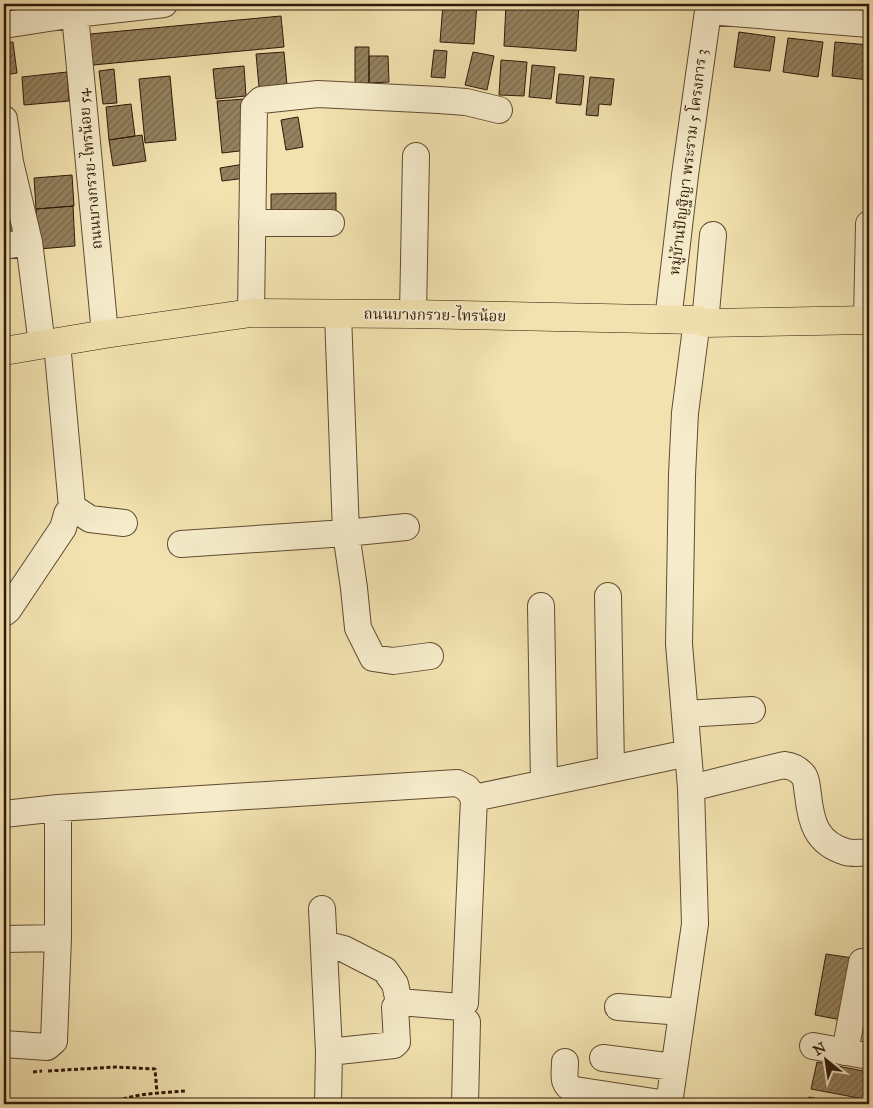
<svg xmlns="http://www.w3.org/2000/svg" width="873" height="1108" font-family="'IM FELL Great Primer','Noto Serif Thai',serif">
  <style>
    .building { fill: url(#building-hatch); stroke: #301909 }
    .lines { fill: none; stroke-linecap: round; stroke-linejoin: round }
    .minor-casing { stroke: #604b32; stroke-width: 28 }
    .major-casing { stroke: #301909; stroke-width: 29 }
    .path { stroke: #301909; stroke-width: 3; stroke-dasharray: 4 2.5; stroke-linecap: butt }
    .minor { stroke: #f6eccb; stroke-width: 26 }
    .major { stroke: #f1e2af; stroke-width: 28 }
    .labels { text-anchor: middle; stroke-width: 4.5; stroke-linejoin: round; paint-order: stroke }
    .street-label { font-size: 15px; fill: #301909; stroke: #f6eccb }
  </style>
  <defs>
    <pattern id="building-hatch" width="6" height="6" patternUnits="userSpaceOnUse" patternTransform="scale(1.25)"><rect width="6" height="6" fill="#94825f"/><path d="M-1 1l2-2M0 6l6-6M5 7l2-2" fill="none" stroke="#796a4d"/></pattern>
  </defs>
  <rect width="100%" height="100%" fill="#f1e2af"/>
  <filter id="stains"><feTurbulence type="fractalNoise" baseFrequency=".004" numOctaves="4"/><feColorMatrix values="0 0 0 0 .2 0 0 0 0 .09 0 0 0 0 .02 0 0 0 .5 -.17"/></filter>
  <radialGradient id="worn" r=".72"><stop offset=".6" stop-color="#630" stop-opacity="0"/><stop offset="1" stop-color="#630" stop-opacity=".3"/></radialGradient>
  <path class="building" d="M443,4H477L474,44L440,42Z
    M506,4H579L576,51L504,46Z
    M281,16L284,47L93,65L90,34Z
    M739,32L775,37L770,71L734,67Z
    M788,38L823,42L818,77L783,72Z
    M13,42L17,73L4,75V43Z
    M835,42L869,45V80L832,76Z
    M355,47H369V83L355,84Z
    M434,50L447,51L445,78L431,77Z
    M284,52L288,96L260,98L256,54Z
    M473,52L494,56L487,90L465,85Z
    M369,56H388L389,82L369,83Z
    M501,60L527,62L524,96L499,95Z
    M532,65L555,67L551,99L529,97Z
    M244,66L246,96L216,99L213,69Z
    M114,69L117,103L103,104L99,71Z
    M67,72L69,101L24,105L22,77Z
    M559,74L584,76L581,105L556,103Z
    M170,76L176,140L145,143L139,79Z
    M590,77L614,79L611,105L599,104L598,116L586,115Z
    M244,99L248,150L222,153L217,101Z
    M131,104L135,136L109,140L106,107Z
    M298,117L303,147L286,150L281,120Z
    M142,135L146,161L113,166L109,140Z
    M244,164L246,178L222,181L220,168Z
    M72,175L74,206L36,209L34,178Z
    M336,193V215L271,216V194Z
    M10,205L14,236L4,238V206Z
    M73,206L75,246L39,249L36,209Z
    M826,954L853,958L842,1020L815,1015Z
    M817,1062L869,1072V1100L811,1089Z
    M809,1097L843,1104H808Z"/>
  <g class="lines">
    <defs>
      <path id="minor" d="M74,4L105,334
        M708,11L869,24
        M4,25L75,14L164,4
        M4,119L10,162L29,242L42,345
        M252,223H331
        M4,246L29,242
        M251,313L254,107L261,100L318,94L439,100L466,102L499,110
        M338,314L346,533L354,588L358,628L373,658L393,661L430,656
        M413,314L416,156
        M668,320L685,175L709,4
        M867,320L869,224
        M705,323L713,235
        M72,507L90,519L124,523
        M181,544L346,533L406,527
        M608,596L611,768
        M541,606L544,782
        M4,613L8,610L63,528L67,514L72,507L57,343
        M685,714L752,710
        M691,788L784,765C792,766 799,769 804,776C807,781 807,789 808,795C811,822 816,843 846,852C853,854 862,852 869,853
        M474,798L688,753
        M4,814L58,808L457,783L467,788L474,798L465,1003L461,1007L399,1002L395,1007L397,1042L394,1045L329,1052
        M322,909L329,1052L328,1104
        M4,939L58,938
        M324,944L344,949L385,970L395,984L399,1002
        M618,1007L682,1012
        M4,1044L47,1047L54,1041L58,938V808
        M813,1046L869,1056
        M845,1052L862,962
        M603,1058L674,1067
        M565,1062C565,1075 561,1085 575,1090L667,1104
        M465,1104L467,1022
        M669,1104L695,924L691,788L679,644L682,475L685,413L697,320"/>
      <path id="major" d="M4,351L105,334L251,313L413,314L697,320L705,323L869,320"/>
    </defs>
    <use href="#minor" class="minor-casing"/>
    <use href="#major" class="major-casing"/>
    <path class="path" d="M48,1071L116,1067L155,1069L157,1093
      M33,1072L42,1071
      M111,1104C132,1093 161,1093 185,1091"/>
    <use href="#minor" class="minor"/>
    <use href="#major" class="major"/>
  </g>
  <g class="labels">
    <g class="street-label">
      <text transform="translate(688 162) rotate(-83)" y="5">หมู่บ้านปัญฐิญา พระราม 5 โครงการ 3</text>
      <text transform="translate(90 169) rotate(-95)" y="5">ถนนบางกรวย-ไทรน้อย 54</text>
      <text transform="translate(435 315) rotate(1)" y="5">ถนนบางกรวย-ไทรน้อย</text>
    </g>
  </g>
  <rect width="873" height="1108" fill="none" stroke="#f1e2af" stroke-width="20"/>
  <rect x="5" y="5" width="863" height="1098" fill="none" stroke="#301909" stroke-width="2.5"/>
  <rect x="10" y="10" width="853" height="1088" fill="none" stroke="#301909"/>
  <g transform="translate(826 1060) rotate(330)" stroke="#f6eccb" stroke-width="4" paint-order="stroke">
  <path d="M0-4L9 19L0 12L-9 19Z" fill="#301909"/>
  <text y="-8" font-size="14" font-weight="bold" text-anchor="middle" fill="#301909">N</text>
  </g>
  <rect width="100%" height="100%" filter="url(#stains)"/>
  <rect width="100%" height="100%" fill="url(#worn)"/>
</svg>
